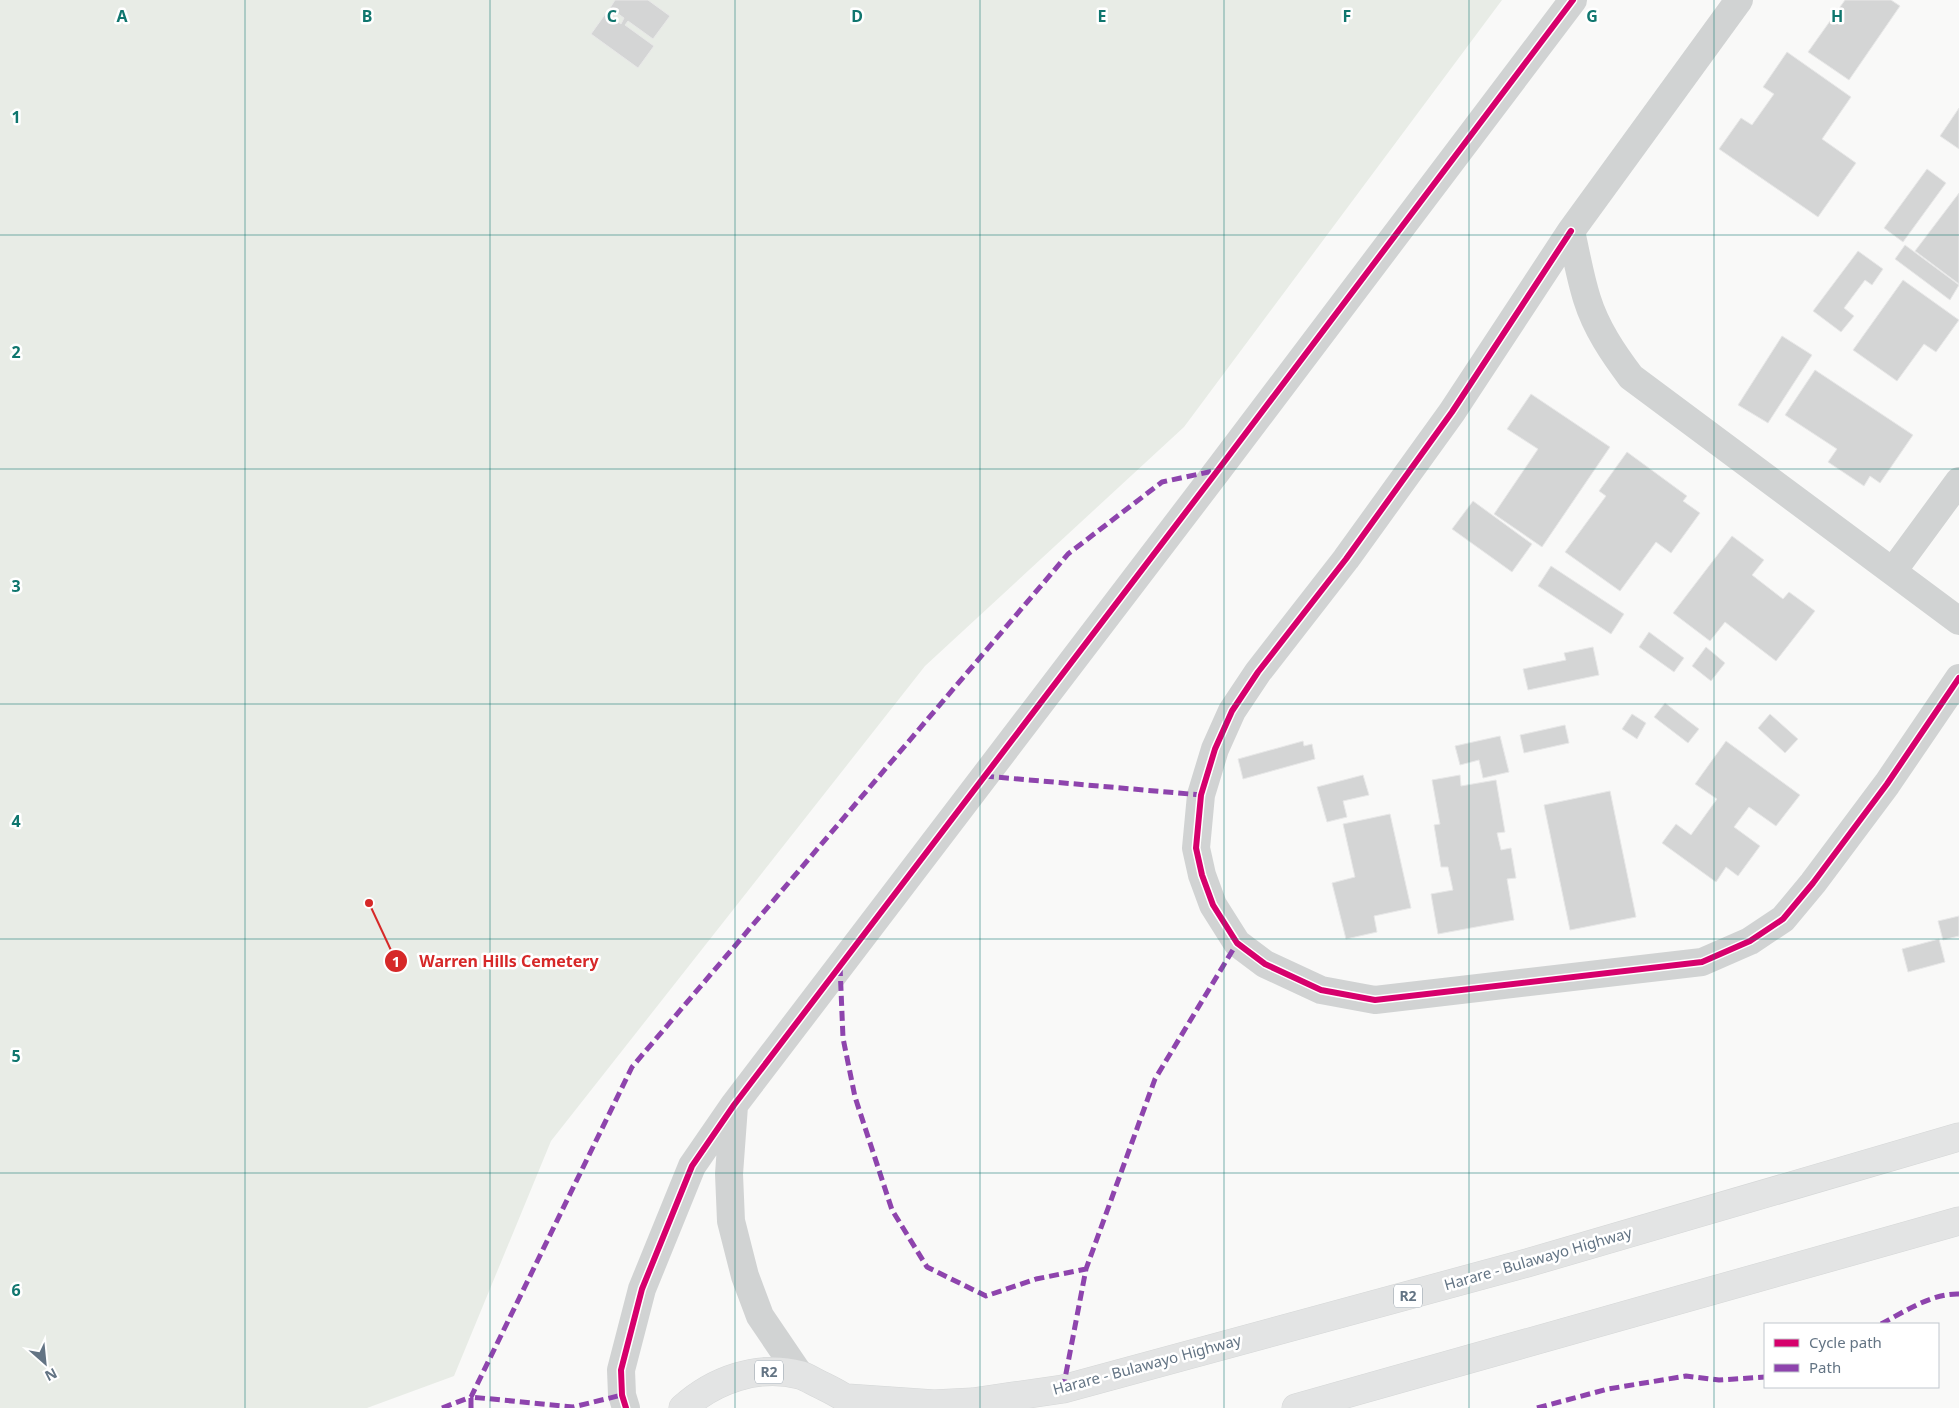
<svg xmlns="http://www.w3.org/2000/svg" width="1959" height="1408" font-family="'Noto Sans',sans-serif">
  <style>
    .green { fill: #e8ece6 }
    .building { fill: #d4d5d5; stroke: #e8e8e8 }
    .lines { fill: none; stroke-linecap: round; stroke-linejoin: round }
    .trunk-casing { stroke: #d5d7d7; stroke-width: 29 }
    .minor { stroke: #d1d3d3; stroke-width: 28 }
    .tertiary { stroke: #d1d3d3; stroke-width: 28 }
    .trunk { stroke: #e3e4e4; stroke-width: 28 }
    .quiet { stroke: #8e44ad; stroke-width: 5; stroke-dasharray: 10 5; stroke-linecap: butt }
    .cycleway-casing { stroke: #fff; stroke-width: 9 }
    .cycleway { stroke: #d6006c; stroke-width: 6 }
    .grid { fill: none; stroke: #0f766e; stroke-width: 1; stroke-opacity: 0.55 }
    .labels { text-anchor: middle; stroke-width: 5; stroke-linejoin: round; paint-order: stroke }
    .shield { fill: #fff; stroke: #929ea9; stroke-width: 1 }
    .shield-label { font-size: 14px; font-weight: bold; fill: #637484 }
    .street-label { font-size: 15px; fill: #637484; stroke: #fff }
    .grid-label { font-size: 16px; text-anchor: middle; font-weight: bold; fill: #0f766e; stroke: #fff; stroke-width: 5; stroke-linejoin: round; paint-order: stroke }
    .leader { fill: none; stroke: #d62828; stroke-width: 2 }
    .callout-dot { fill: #d62828; stroke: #fff; stroke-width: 2 }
    .mark-label { font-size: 15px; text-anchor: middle; font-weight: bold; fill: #fff }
    .callout-label { font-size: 16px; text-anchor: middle; font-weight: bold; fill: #d62828; stroke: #fff; stroke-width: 5; stroke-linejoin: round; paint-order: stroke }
  </style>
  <rect width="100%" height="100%" fill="#f9f9f8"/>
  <path class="green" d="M0,0H1502L1184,427L925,666L551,1141L454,1376L367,1408H0Z"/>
  <path class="building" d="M615,0H648L670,16L653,39L628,21L625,25L654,46L638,68L591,34L606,13L621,24L624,18L610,8Z
    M1845,0H1891L1900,6L1849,80L1808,52Z
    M1787,52L1851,97L1822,139L1856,163L1818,217L1719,149L1741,118L1752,125L1774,94L1763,87Z
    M1959,108V149L1940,136Z
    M1927,169L1946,183L1903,242L1884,228Z
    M1959,193V284L1915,251Z
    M1905,245L1959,285L1950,300L1895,259Z
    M1858,251L1883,269L1872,285L1865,280L1844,308L1854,316L1841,332L1813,311Z
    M1903,280L1959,320L1936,352L1924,344L1897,381L1853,350Z
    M1782,336L1812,355L1768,423L1738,405Z
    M1815,370L1913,435L1880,483L1870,476L1864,486L1828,462L1837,449L1785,415Z
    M1531,394L1610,447L1542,547L1494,514L1538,449L1507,429Z
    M1627,452L1687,496L1683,501L1700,513L1671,553L1656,542L1620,591L1565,552L1606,496L1599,491Z
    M1473,501L1532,544L1512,572L1452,529Z
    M1732,536L1764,560L1752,575L1783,599L1789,592L1815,611L1776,661L1725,622L1710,641L1673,613Z
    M1551,566L1624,614L1611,634L1538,586Z
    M1649,632L1684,658L1674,672L1639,647Z
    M1593,647L1599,675L1528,690L1523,669L1566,660L1564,653Z
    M1706,647L1725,663L1711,681L1692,666Z
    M1665,703L1699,729L1688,743L1654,717Z
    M1632,714L1646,723L1637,739L1622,729Z
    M1770,714L1798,739L1785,753L1758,728Z
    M1565,725L1569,743L1524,753L1520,735Z
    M1500,736L1509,772L1483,778L1479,760L1460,765L1455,746Z
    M1303,741L1304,746L1312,744L1315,759L1243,779L1238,759Z
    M1726,741L1800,795L1776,826L1749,807L1734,827L1760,846L1738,876L1726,867L1716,882L1662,843L1676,824L1691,835L1717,799L1695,784Z
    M1363,775L1369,795L1343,801L1347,817L1327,822L1317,787Z
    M1460,775L1461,786L1496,780L1505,832L1497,833L1501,850L1511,848L1516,878L1507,879L1514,920L1438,934L1431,894L1453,890L1448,867H1441L1434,825L1440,824L1432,780Z
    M1610,791L1636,917L1570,930L1544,805Z
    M1390,814L1411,908L1374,916L1377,932L1346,939L1332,883L1355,877L1343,824Z
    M1959,916V936L1943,940L1938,921Z
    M1939,939L1945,962L1908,972L1902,949Z"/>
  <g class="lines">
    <defs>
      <path id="trunk" d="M847,1398L934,1404L973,1402L1063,1389L1527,1263L1959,1137
        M683,1408C714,1380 758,1364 800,1375C807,1377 814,1382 821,1385C835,1392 846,1397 856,1408
        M1296,1408L1959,1221"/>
    </defs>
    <use href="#trunk" class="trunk-casing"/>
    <path class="minor" d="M1739,0L1571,231C1576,253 1580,277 1587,299C1596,328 1613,353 1631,377L1959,621
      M1571,231L1452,412L1346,559L1258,672L1232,711L1215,749L1201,795L1196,848L1202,875L1213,905L1237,943L1265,964L1321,990L1375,1000L1702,962L1750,941L1783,919L1813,883L1887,784L1959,678
      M1893,571L1959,481"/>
    <path class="tertiary" d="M734,1106L729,1174L731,1221L745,1276L760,1316L800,1375
      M626,1408L622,1395L621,1370L642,1289L692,1166L734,1105L1218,470L1573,0"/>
    <use href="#trunk" class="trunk"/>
    <path class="quiet" d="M984,776L1201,795
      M840,966L843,1038L855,1097L892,1210L927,1267L986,1296L1036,1279L1086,1269
      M1881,1324C1904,1312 1932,1293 1959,1294
      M1063,1389L1086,1269L1155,1079L1237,943
      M442,1408L471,1397L632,1067L1068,554L1162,482L1218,470
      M471,1408V1397L573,1407L622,1395
      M1537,1408L1608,1389L1686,1376L1719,1380L1765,1377"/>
    <defs>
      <path id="cycleway" d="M1571,231L1452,412L1346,559L1258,672L1232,711L1215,749L1201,795L1196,848L1202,875L1213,905L1237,943L1265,964L1321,990L1375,1000L1702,962L1750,941L1783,919L1813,883L1887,784L1959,678
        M626,1408L622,1395L621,1370L642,1289L692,1166L734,1105L1218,470L1573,0"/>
    </defs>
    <use href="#cycleway" class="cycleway-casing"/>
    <use href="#cycleway" class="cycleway"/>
  </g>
  <path class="grid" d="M245,0V1408M490,0V1408M735,0V1408M980,0V1408M1224,0V1408M1469,0V1408M1714,0V1408M0,235H1959M0,469H1959M0,704H1959M0,939H1959M0,1173H1959"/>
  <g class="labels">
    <g class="shield">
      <rect x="1394" y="1284.5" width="28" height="23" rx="4"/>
      <rect x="755" y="1360.5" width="28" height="23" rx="4"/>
    </g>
    <g class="shield-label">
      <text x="1408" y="1301">R2</text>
      <text x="769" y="1377">R2</text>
    </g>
    <g class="street-label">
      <text transform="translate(1538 1259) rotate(-16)" y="5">Harare - Bulawayo Highway</text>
      <text transform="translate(1147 1365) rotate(-15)" y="5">Harare - Bulawayo Highway</text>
    </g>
  </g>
  <g class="grid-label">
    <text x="122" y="22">A</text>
    <text x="367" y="22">B</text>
    <text x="612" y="22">C</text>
    <text x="857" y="22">D</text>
    <text x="1102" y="22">E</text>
    <text x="1347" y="22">F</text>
    <text x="1592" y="22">G</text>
    <text x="1837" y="22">H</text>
    <text x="16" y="123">1</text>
    <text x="16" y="358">2</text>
    <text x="16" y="592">3</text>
    <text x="16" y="827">4</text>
    <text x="16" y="1062">5</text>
    <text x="16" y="1296">6</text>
  </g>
  <path class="leader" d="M369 903L396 961"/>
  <g class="callout-dot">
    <circle cx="369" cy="903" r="5"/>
    <circle cx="396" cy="961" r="12"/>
  </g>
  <g class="mark-label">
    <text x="396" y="967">1</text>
  </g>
  <g class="callout-label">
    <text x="509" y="967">Warren Hills Cemetery</text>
  </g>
  <rect x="1764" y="1323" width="175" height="65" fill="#ffffff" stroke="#c1c7ce"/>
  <rect x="1774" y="1339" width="25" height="8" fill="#d6006c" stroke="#c1c7ce"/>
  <text x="1809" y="1348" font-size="15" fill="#637484">Cycle path</text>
  <rect x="1774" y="1364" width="25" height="8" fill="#8e44ad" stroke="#c1c7ce"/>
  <text x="1809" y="1373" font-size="15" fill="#637484">Path</text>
  <g transform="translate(45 1363) rotate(153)" stroke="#ffffff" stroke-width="4" paint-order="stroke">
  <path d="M0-4L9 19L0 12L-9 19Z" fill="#637484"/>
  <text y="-8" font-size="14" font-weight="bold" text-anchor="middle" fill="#637484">N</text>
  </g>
</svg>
